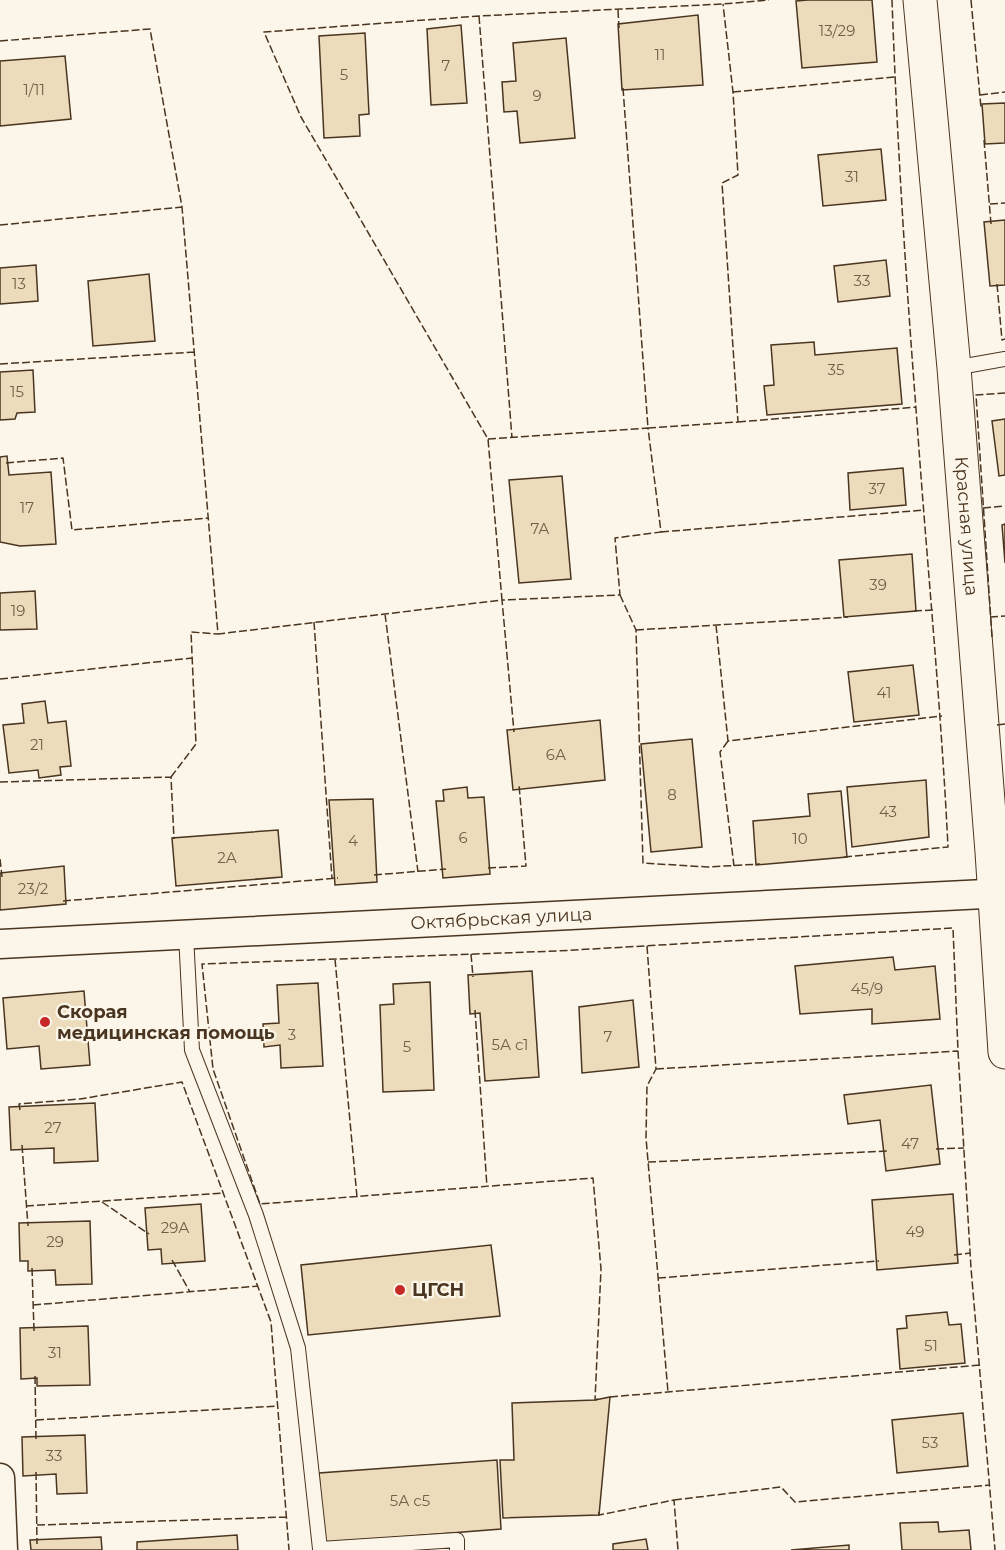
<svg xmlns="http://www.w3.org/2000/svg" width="1005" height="1550" font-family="Montserrat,sans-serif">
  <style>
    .building { fill: #ecdcbc; stroke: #4a3520; stroke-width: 1.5 }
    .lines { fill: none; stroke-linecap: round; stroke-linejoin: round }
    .lane-casing { stroke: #4a3520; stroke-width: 16 }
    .street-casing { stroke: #4a3520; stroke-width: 31 }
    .secondary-casing { stroke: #4a3520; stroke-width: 35 }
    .lane { stroke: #fbf6e9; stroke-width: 14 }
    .street { stroke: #fbf6e9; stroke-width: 28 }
    .secondary { stroke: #fbf6e9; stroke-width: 33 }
    .fence { stroke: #4a3520; stroke-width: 1.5; stroke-dasharray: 8 3; stroke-linecap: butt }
    .poi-dot { fill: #c62828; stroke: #fbf6e9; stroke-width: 2 }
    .labels { text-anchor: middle; stroke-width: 4.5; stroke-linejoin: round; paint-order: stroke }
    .number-label { font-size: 15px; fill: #725f47 }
    .street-label { font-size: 18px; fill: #4a3520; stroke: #fbf6e9 }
    .poi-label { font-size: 18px; font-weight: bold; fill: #4a3520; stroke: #fbf6e9; text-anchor: start }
  </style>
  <rect width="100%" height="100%" fill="#fbf6e9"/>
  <path class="building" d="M808,0H872L877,62L802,68L796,1Z
    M698,15L703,85L622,90L618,24Z
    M461,25L467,103L431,105L427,29Z
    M365,33L369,114L359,115L360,136L324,138L319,36Z
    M566,38L575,138L520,143L517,111L504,112L502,82L516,81L513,43Z
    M65,56L71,119L0,126V61Z
    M1005,103V143L985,144L982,104Z
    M881,149L886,200L823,206L818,155Z
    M1005,220V285L990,286L984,222Z
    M886,260L890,296L838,302L834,266Z
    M36,265L38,301L0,304V268Z
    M149,274L155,341L93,346L88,281Z
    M814,342L815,355L897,348L902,404L767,415L764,386L774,385L771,345Z
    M33,370L35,412L17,413L15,419L0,420V372Z
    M1005,419V475L999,476L992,421Z
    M7,456L9,475L51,472L56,544L20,546L0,542V457Z
    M903,468L906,505L850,510L848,473Z
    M562,476L571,579L519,583L509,480Z
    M1005,524V563L1002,525Z
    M912,554L916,611L844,617L839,560Z
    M35,591L37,629L0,630V593Z
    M913,665L919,715L854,722L848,672Z
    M45,701L48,723L66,721L71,766L60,767L61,775L39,778L38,770L9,773L3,725L24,723L22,704Z
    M600,720L605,780L513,790L507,730Z
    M692,739L702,847L651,852L641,744Z
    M926,780L929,837L852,847L847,787Z
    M467,787L468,798L484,797L490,874L443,878L436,801H444L443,790Z
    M841,791L847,857L756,865L753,821L810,816L808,794Z
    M373,799L377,882L335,885L329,800Z
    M278,830L282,877L176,886L172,838Z
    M64,866L66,904L0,910V873Z
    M893,957L895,970L935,966L940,1019L872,1024V1009L800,1014L795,966Z
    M532,971L539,1077L485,1081L480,1013L470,1014L468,975Z
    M430,982L434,1090L383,1092L380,1005L394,1004L393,984Z
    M318,983L323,1066L281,1068L280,1045L264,1047L263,1024L279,1023L277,985Z
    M84,991L90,1065L41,1069L39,1046L7,1049L3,998Z
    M633,1000L639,1067L582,1073L579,1007Z
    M931,1085L940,1164L886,1171L880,1120L848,1124L844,1095Z
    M95,1103L98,1161L54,1163V1148L11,1150L9,1107Z
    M953,1194L958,1263L877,1270L872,1200Z
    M201,1204L205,1261L162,1264L161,1249L148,1250L145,1208Z
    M90,1221L92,1284L56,1285L55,1270L28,1271V1261H20L19,1223Z
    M491,1245L500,1316L308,1335L301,1265Z
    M947,1312L949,1325L961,1324L965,1363L900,1369L897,1329L907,1328L906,1316Z
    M88,1326L90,1385L37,1386V1378L21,1379L20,1328Z
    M610,1397L599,1515L503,1518L500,1460H514L512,1403L595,1400Z
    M963,1413L968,1466L897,1473L892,1420Z
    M85,1435L87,1493L57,1494L56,1474L23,1476L22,1437Z
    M497,1460L501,1529L324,1543L319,1473Z
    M938,1522L939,1532L969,1530L971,1550H902L900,1523Z
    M237,1535L238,1550H137V1542Z
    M101,1537L102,1550H31L30,1540Z
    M646,1539L648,1550H613V1544Z
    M849,1545V1550H791Z"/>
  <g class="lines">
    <defs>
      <path id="lane" d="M954,368L1005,359
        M186,935L192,1050L256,1215L298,1348L320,1549L457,1540V1550"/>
      <g id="street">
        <path id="s1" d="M0,944L1005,893"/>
        <path d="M0,1478L3,1550"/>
      </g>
      <g id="secondary">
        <path id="s2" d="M920,0L954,368L992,852L1005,1052"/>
      </g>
    </defs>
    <use href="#lane" class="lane-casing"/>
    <use href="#street" class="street-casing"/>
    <use href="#secondary" class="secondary-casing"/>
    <use href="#lane" class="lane"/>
    <use href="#street" class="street"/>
    <use href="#secondary" class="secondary"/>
    <path class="fence" d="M971,0L981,108
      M618,10L619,28
      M479,16L512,438
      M0,41L150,29L182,207L218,634L502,600L488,439L301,117L264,32L479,16L723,4L769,0
      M623,88L648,428L738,422L722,183L738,175L733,92L723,4
      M733,92L895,77
      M980,95L1005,92
      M984,140L991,224
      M990,204L1005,203
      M0,225L182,207
      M997,284L1002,340L1005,339
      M0,364L194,352
      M738,422L916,407
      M488,439L648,428L661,532L615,538L620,595L502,600L514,732
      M6,463L63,458L72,530L208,518
      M983,508L1005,506
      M661,532L924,510
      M620,595L636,630L643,863L708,867L760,864
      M914,611L933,610
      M385,614L418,872
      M990,617L1005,616
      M314,622L332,879
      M716,625L728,741L942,716
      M636,630L848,617
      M992,637L976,395L1005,393
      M0,679L192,658
      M997,725L1005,724
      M728,741L720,752L734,866
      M171,777L196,744L191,632L218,634
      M0,782L171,777L174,839
      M844,857L948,847C941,705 927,564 917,422C906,281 897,141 892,0
      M0,859L2,877
      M488,868L526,866L519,785
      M374,875L446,869
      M63,901L338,878
      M647,946L656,1069L647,1086L646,1138L668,1392
      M471,954L473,977
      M335,959L357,1197
      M475,1010L487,1187
      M656,1069L958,1051
      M20,1110L19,1104L80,1099L182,1082L271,1322L289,1550
      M22,1145L28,1226
      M936,1149L964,1148
      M648,1162L888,1151
      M102,1202L149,1234
      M26,1206L224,1193
      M954,1255L970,1253
      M172,1260L190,1292
      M32,1268L34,1331
      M658,1278L879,1261
      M33,1305L258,1286
      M35,1376L36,1439
      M610,1397L980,1365
      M598,1399L595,1400L601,1269L593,1178L260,1204L213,1069L202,964L557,951L953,928L958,1051L971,1268L995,1550
      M36,1420L278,1406
      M36,1472L37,1544
      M674,1500L781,1487L795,1502L990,1485
      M599,1512V1515L674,1500L678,1550
      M37,1525L286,1517"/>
  </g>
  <g class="poi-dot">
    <circle cx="45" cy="1022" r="6"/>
    <circle cx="400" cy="1290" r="6"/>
  </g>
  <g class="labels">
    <g class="number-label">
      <text x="837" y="36">13/29</text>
      <text x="660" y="60">11</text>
      <text x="446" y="71">7</text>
      <text x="344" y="80">5</text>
      <text x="34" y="95">1/11</text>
      <text x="537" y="101">9</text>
      <text x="852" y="182">31</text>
      <text x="862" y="286">33</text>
      <text x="19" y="289">13</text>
      <text x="836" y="375">35</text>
      <text x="17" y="397">15</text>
      <text x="877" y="494">37</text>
      <text x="27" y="513">17</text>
      <text x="540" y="534">7А</text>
      <text x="878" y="590">39</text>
      <text x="18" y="616">19</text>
      <text x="884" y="698">41</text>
      <text x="37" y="750">21</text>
      <text x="556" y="760">6А</text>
      <text x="672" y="800">8</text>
      <text x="888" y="817">43</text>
      <text x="463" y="843">6</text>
      <text x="800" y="844">10</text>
      <text x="353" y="846">4</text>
      <text x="227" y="863">2А</text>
      <text x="33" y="894">23/2</text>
      <text x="867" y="994">45/9</text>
      <text x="292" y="1040">3</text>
      <text x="608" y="1042">7</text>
      <text x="510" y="1050">5А с1</text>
      <text x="407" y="1052">5</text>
      <text x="53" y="1133">27</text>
      <text x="910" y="1149">47</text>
      <text x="175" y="1233">29А</text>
      <text x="915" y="1237">49</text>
      <text x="55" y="1247">29</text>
      <text x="931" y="1351">51</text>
      <text x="55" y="1358">31</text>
      <text x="930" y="1448">53</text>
      <text x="54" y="1461">33</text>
      <text x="410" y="1506">5А с5</text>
    </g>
    <g class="street-label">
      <text dy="6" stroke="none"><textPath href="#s2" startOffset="528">Красная улица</textPath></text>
      <text dy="6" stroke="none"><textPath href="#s1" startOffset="502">Октябрьская улица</textPath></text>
    </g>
    <g class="poi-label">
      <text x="57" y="1018">Скорая<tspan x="57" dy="21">медицинская помощь</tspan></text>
      <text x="412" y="1296">ЦГСН</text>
    </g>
  </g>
</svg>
